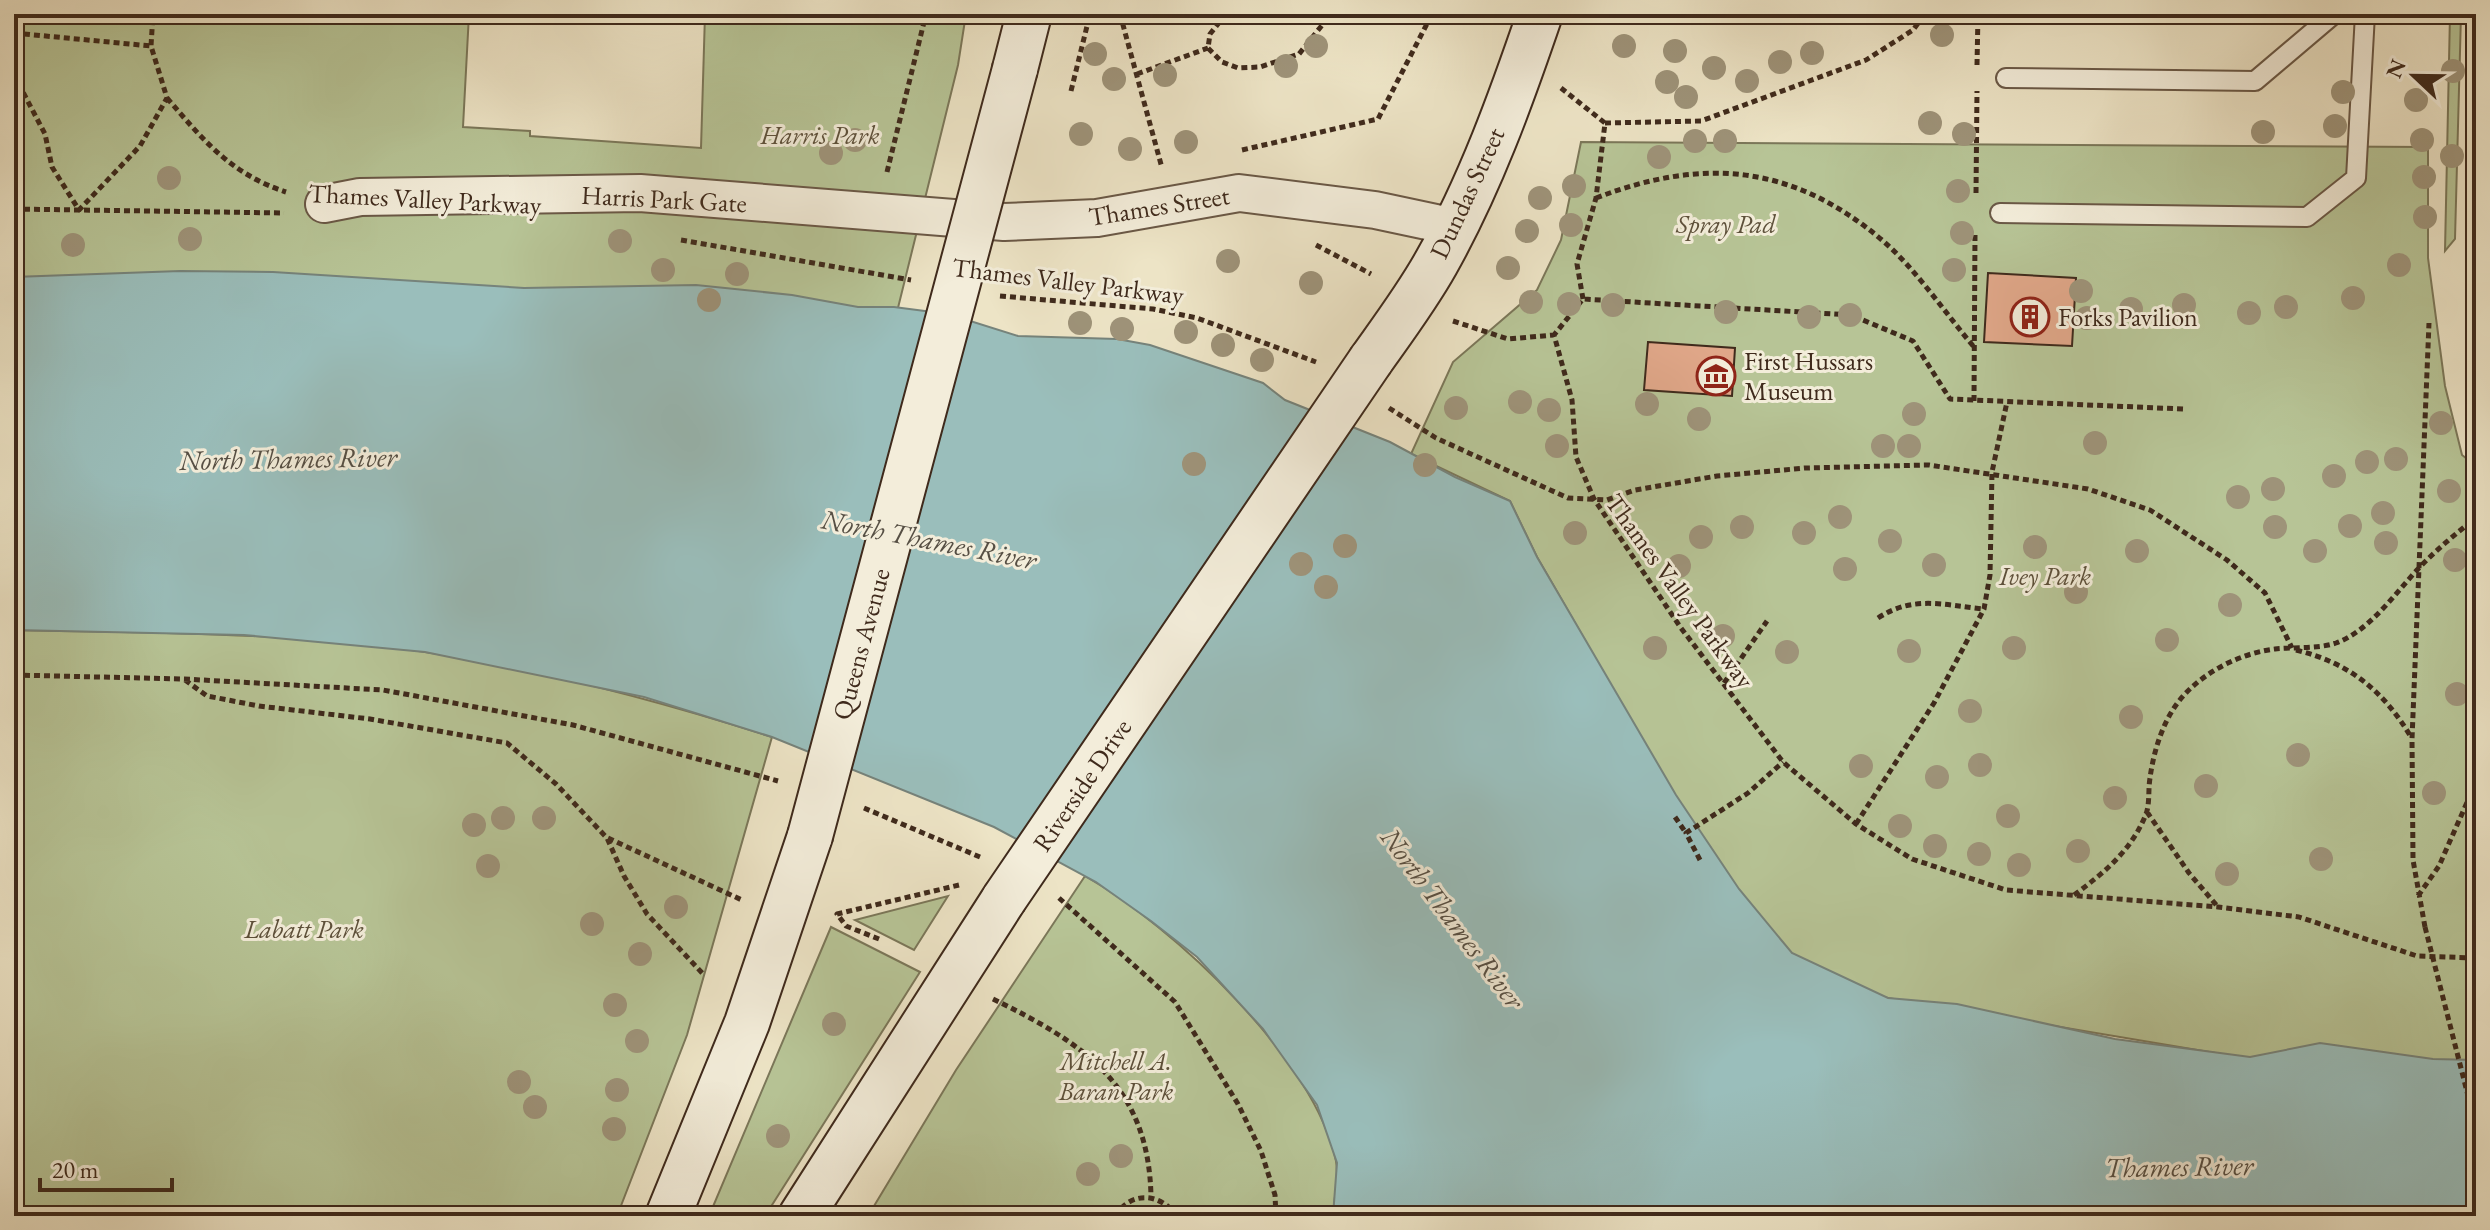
<svg xmlns="http://www.w3.org/2000/svg" width="2490" height="1230" font-family="'EB Garamond',serif">
  <style>
    .green { fill: #b7c496; stroke: #7b7759; stroke-width: 2 }
    .water { fill: #9abebb; stroke: #76837b; stroke-width: 2 }
    .building { fill: #e0a789; stroke: #3f2a1c; stroke-width: 2 }
    .lines { fill: none; stroke-linecap: round; stroke-linejoin: round }
    .lane-casing { stroke: #6a5846; stroke-width: 22 }
    .street-casing { stroke: #6a5846; stroke-width: 40 }
    .secondary-casing { stroke: #3f2a1c; stroke-width: 48 }
    .path { stroke: #3f2a1c; stroke-width: 5; stroke-dasharray: 6 4; stroke-linecap: butt }
    .lane { stroke: #f3edda; stroke-width: 18 }
    .street { stroke: #f3edda; stroke-width: 36 }
    .secondary { stroke: #f3edda; stroke-width: 44 }
    .secondary-bridge-casing { stroke: #3f2a1c; stroke-width: 48; stroke-linecap: butt }
    .path-bridge { stroke: #3f2a1c; stroke-width: 5; stroke-dasharray: 6 4; stroke-linecap: butt }
    .secondary-bridge { stroke: #f3edda; stroke-width: 44 }
    .tree { fill: #9e9379 }
    .labels { text-anchor: middle; stroke-width: 6; stroke-linejoin: round; paint-order: stroke }
    .park-label { font-size: 26px; font-style: italic; fill: #5d503a; stroke: #f3edda }
    .street-label { font-size: 26px; fill: #3f2a1c; stroke: #f3edda }
    .poi-label { font-size: 26px; fill: #3f2a1c; stroke: #f3edda; text-anchor: start }
    .water-label { font-size: 28px; font-style: italic; fill: #564f44; stroke: #f3edda }
  </style>
  <rect width="100%" height="100%" fill="#ede4c6"/>
  <filter id="stains"><feTurbulence type="fractalNoise" baseFrequency=".0025" numOctaves="4"/><feColorMatrix values="0 0 0 0 .2 0 0 0 0 .09 0 0 0 0 .02 0 0 0 .5 -.17"/></filter>
  <radialGradient id="worn" r=".72"><stop offset=".6" stop-color="#630" stop-opacity="0"/><stop offset="1" stop-color="#630" stop-opacity=".3"/></radialGradient>
  <path class="green" d="M14,14H469L463,127L530,131V136L701,148L705,14H966L958,65L894,324L14,303Z
    M2450,14H2461L2455,239L2445,251Z
    M1581,142L2428,147V258L2445,386L2462,455L2476,466V1065L2263,1061L1781,980L1537,557L1510,501L1411,454L1453,362L1537,290L1561,240Z
    M14,630C151,633 289,632 425,652C543,670 659,701 772,737L687,1035L617,1216H14Z
    M1085,876C1173,926 1315,1059 1336,1161C1339,1177 1334,1199 1333,1216H868L956,1070Z
    M948,896L914,950L855,920Z
    M831,927L920,972L765,1216H709Z"/>
  <path class="water" d="M180,271L273,272L524,288L696,285L792,295L858,307H894L948,314L1018,336L1117,339L1150,345L1263,383L1285,400L1390,442L1455,477L1510,501L1537,557L1676,795L1739,889L1792,953L1888,998L1957,1004L2115,1039L2250,1057L2320,1043L2433,1059L2476,1060V1216H1333L1337,1163L1317,1105L1263,1029L1197,957L1151,921L1096,882L994,827L772,737L644,697L425,652L244,635L14,630V277Z"/>
  <path class="building" d="M1988,273L2076,278L2072,346L1984,342Z
    M1648,342L1735,348L1732,396L1644,390Z"/>
  <g class="lines">
    <defs>
      <path id="lane" d="M2006,78L2255,81L2334,14
        M2000,213L2307,217L2356,178L2365,14"/>
      <path id="street" d="M324,204L360,197L640,193L1004,222L1097,218L1239,193L1375,210L1455,227"/>
      <path id="secondary" d="M1015,69L1029,14
        M1371,360C1393,329 1417,297 1436,263C1480,185 1511,99 1540,14
        M668,1216L747,1023L810,836
        M801,1216L1004,899"/>
    </defs>
    <use href="#lane" class="lane-casing"/>
    <use href="#street" class="street-casing"/>
    <use href="#secondary" class="secondary-casing"/>
    <path class="path" d="M1120,14L1162,168
      M1226,14L1210,34L1208,48L1222,62L1238,68L1260,67L1299,54L1331,14
      M14,33L151,46
      M1977,65L1978,14
      M1137,74L1208,48
      M14,75L45,134L52,167L79,210L140,146L167,98L151,46L153,14
      M1561,88L1605,123L1596,198L1577,264L1583,299
      M1071,91L1090,14
      M167,98C204,141 231,174 286,192
      M1605,123L1701,121L1866,60L1913,30L1925,14
      M1242,150L1378,119L1432,14
      M887,172L926,14
      M1976,193L1977,91
      M1596,198C1703,157 1792,164 1882,240C1915,268 1946,314 1974,347
      M14,209L284,213
      M681,240L911,280
      M1316,245L1371,274
      M1000,296L1153,309L1197,318L1316,362
      M1453,321L1508,339L1554,335
      M1974,401L1975,235
      M1389,408L1436,438L1568,498L1607,500L1635,490L1717,476L1805,468L1929,465L2088,489L2150,510L2227,560L2265,593L2292,648
      M2183,409L1950,399L1913,341L1851,315L1583,299L1554,335L1572,400L1576,457L1594,499L1681,628L1783,762L1856,824L1912,859L2006,890L2218,907L2299,917L2417,956L2476,958
      M1878,618C1913,595 1944,605 1984,609
      M2296,650C2349,663 2383,690 2411,737
      M14,675L184,679L383,690L573,725L778,781
      M185,680L207,696L259,706L370,719L507,743L556,784L607,838L624,876L647,914L704,975
      M1724,683L1767,621
      M864,808L980,857
      M2147,812L2189,873L2218,907
      M1675,817L1686,833
      M1856,824L1934,703L1984,609L1990,575L1992,472L2007,402
      M608,838L744,901
      M1700,860L1686,833L1748,793L1783,762
      M2074,895C2104,873 2132,850 2146,814C2150,803 2148,790 2150,778C2154,749 2164,717 2184,695C2207,670 2242,653 2275,649C2294,647 2318,649 2336,643C2369,631 2394,595 2417,570C2435,551 2455,534 2476,518
      M2418,896L2439,866L2476,782
      M1059,898L1175,1002L1238,1104L1261,1151L1275,1195L1276,1216
      M2425,927L2413,860L2412,739L2429,323
      M879,939L846,926L837,914L959,885
      M993,999C1083,1043 1149,1085 1151,1197
      M1115,1216C1131,1191 1159,1192 1177,1216"/>
    <use href="#lane" class="lane"/>
    <use href="#street" class="street"/>
    <use href="#secondary" class="secondary"/>
    <defs>
      <path id="secondary-bridge" d="M810,836L1015,69
        M1004,899L1371,360"/>
    </defs>
    <use href="#secondary-bridge" class="secondary-bridge-casing"/>
    <path class="path-bridge" d="M2425,927L2476,1127"/>
    <use href="#secondary-bridge" class="secondary-bridge"/>
  </g>
  <g class="tree">
    <circle cx="1942" cy="35" r="12"/>
    <circle cx="1316" cy="46" r="12"/>
    <circle cx="1624" cy="46" r="12"/>
    <circle cx="1675" cy="51" r="12"/>
    <circle cx="1812" cy="53" r="12"/>
    <circle cx="1095" cy="54" r="12"/>
    <circle cx="1780" cy="62" r="12"/>
    <circle cx="1286" cy="66" r="12"/>
    <circle cx="1714" cy="68" r="12"/>
    <circle cx="2453" cy="71" r="12"/>
    <circle cx="1165" cy="75" r="12"/>
    <circle cx="1114" cy="79" r="12"/>
    <circle cx="1747" cy="81" r="12"/>
    <circle cx="1667" cy="82" r="12"/>
    <circle cx="2343" cy="92" r="12"/>
    <circle cx="1686" cy="97" r="12"/>
    <circle cx="2416" cy="100" r="12"/>
    <circle cx="1930" cy="123" r="12"/>
    <circle cx="2335" cy="126" r="12"/>
    <circle cx="2263" cy="132" r="12"/>
    <circle cx="1081" cy="134" r="12"/>
    <circle cx="1964" cy="134" r="12"/>
    <circle cx="855" cy="140" r="12"/>
    <circle cx="2422" cy="140" r="12"/>
    <circle cx="1695" cy="141" r="12"/>
    <circle cx="1725" cy="141" r="12"/>
    <circle cx="1186" cy="142" r="12"/>
    <circle cx="1130" cy="149" r="12"/>
    <circle cx="831" cy="153" r="12"/>
    <circle cx="2452" cy="156" r="12"/>
    <circle cx="1659" cy="157" r="12"/>
    <circle cx="2424" cy="177" r="12"/>
    <circle cx="169" cy="178" r="12"/>
    <circle cx="1574" cy="186" r="12"/>
    <circle cx="1958" cy="191" r="12"/>
    <circle cx="1540" cy="198" r="12"/>
    <circle cx="2425" cy="217" r="12"/>
    <circle cx="1571" cy="225" r="12"/>
    <circle cx="1527" cy="231" r="12"/>
    <circle cx="1962" cy="233" r="12"/>
    <circle cx="190" cy="239" r="12"/>
    <circle cx="620" cy="241" r="12"/>
    <circle cx="73" cy="245" r="12"/>
    <circle cx="1228" cy="261" r="12"/>
    <circle cx="2399" cy="265" r="12"/>
    <circle cx="1508" cy="268" r="12"/>
    <circle cx="663" cy="270" r="12"/>
    <circle cx="1954" cy="270" r="12"/>
    <circle cx="737" cy="274" r="12"/>
    <circle cx="1311" cy="283" r="12"/>
    <circle cx="2081" cy="291" r="12"/>
    <circle cx="2353" cy="298" r="12"/>
    <circle cx="709" cy="300" r="12"/>
    <circle cx="1531" cy="302" r="12"/>
    <circle cx="1569" cy="304" r="12"/>
    <circle cx="1613" cy="305" r="12"/>
    <circle cx="2184" cy="305" r="12"/>
    <circle cx="2286" cy="307" r="12"/>
    <circle cx="2131" cy="309" r="12"/>
    <circle cx="1726" cy="312" r="12"/>
    <circle cx="2249" cy="313" r="12"/>
    <circle cx="1850" cy="315" r="12"/>
    <circle cx="1809" cy="317" r="12"/>
    <circle cx="2087" cy="318" r="12"/>
    <circle cx="1080" cy="323" r="12"/>
    <circle cx="1122" cy="329" r="12"/>
    <circle cx="1186" cy="332" r="12"/>
    <circle cx="1223" cy="345" r="12"/>
    <circle cx="1262" cy="360" r="12"/>
    <circle cx="1520" cy="402" r="12"/>
    <circle cx="1647" cy="404" r="12"/>
    <circle cx="1456" cy="408" r="12"/>
    <circle cx="1549" cy="410" r="12"/>
    <circle cx="1914" cy="414" r="12"/>
    <circle cx="1699" cy="419" r="12"/>
    <circle cx="2441" cy="423" r="12"/>
    <circle cx="2095" cy="443" r="12"/>
    <circle cx="1557" cy="446" r="12"/>
    <circle cx="1883" cy="446" r="12"/>
    <circle cx="1909" cy="446" r="12"/>
    <circle cx="2396" cy="459" r="12"/>
    <circle cx="2367" cy="462" r="12"/>
    <circle cx="1194" cy="464" r="12"/>
    <circle cx="1425" cy="465" r="12"/>
    <circle cx="2334" cy="476" r="12"/>
    <circle cx="2273" cy="489" r="12"/>
    <circle cx="2449" cy="491" r="12"/>
    <circle cx="2238" cy="497" r="12"/>
    <circle cx="2383" cy="513" r="12"/>
    <circle cx="1840" cy="517" r="12"/>
    <circle cx="2350" cy="526" r="12"/>
    <circle cx="1742" cy="527" r="12"/>
    <circle cx="2275" cy="527" r="12"/>
    <circle cx="1575" cy="533" r="12"/>
    <circle cx="1804" cy="533" r="12"/>
    <circle cx="1701" cy="537" r="12"/>
    <circle cx="1890" cy="541" r="12"/>
    <circle cx="2386" cy="543" r="12"/>
    <circle cx="1345" cy="546" r="12"/>
    <circle cx="2035" cy="547" r="12"/>
    <circle cx="2137" cy="551" r="12"/>
    <circle cx="2315" cy="551" r="12"/>
    <circle cx="2455" cy="560" r="12"/>
    <circle cx="1301" cy="564" r="12"/>
    <circle cx="1934" cy="565" r="12"/>
    <circle cx="1679" cy="566" r="12"/>
    <circle cx="1845" cy="569" r="12"/>
    <circle cx="1326" cy="587" r="12"/>
    <circle cx="2076" cy="592" r="12"/>
    <circle cx="2230" cy="605" r="12"/>
    <circle cx="1723" cy="636" r="12"/>
    <circle cx="2167" cy="640" r="12"/>
    <circle cx="1655" cy="648" r="12"/>
    <circle cx="2014" cy="648" r="12"/>
    <circle cx="1909" cy="651" r="12"/>
    <circle cx="1787" cy="652" r="12"/>
    <circle cx="2457" cy="694" r="12"/>
    <circle cx="1970" cy="711" r="12"/>
    <circle cx="2131" cy="717" r="12"/>
    <circle cx="2298" cy="755" r="12"/>
    <circle cx="1980" cy="765" r="12"/>
    <circle cx="1861" cy="766" r="12"/>
    <circle cx="1937" cy="777" r="12"/>
    <circle cx="2206" cy="786" r="12"/>
    <circle cx="2434" cy="793" r="12"/>
    <circle cx="2115" cy="798" r="12"/>
    <circle cx="2008" cy="816" r="12"/>
    <circle cx="503" cy="818" r="12"/>
    <circle cx="544" cy="818" r="12"/>
    <circle cx="474" cy="825" r="12"/>
    <circle cx="1900" cy="826" r="12"/>
    <circle cx="1935" cy="846" r="12"/>
    <circle cx="2078" cy="851" r="12"/>
    <circle cx="1979" cy="854" r="12"/>
    <circle cx="2321" cy="859" r="12"/>
    <circle cx="2019" cy="865" r="12"/>
    <circle cx="488" cy="866" r="12"/>
    <circle cx="2227" cy="874" r="12"/>
    <circle cx="676" cy="907" r="12"/>
    <circle cx="592" cy="924" r="12"/>
    <circle cx="640" cy="954" r="12"/>
    <circle cx="615" cy="1005" r="12"/>
    <circle cx="834" cy="1024" r="12"/>
    <circle cx="637" cy="1041" r="12"/>
    <circle cx="519" cy="1082" r="12"/>
    <circle cx="617" cy="1090" r="12"/>
    <circle cx="535" cy="1107" r="12"/>
    <circle cx="614" cy="1129" r="12"/>
    <circle cx="778" cy="1136" r="12"/>
    <circle cx="1121" cy="1156" r="12"/>
    <circle cx="1088" cy="1174" r="12"/>
  </g>
  <defs>
    <symbol id="building-ring" viewBox="-11 -11 22 22"><circle r="9.5" fill="#f3edda" stroke="#8f2418" stroke-width="1.5"/><path d="M-4-6H4V6H1V3H-1V6H-4ZM-2.5-4.3h1.7v1.8h-1.7ZM.8-4.3h1.7v1.8H.8ZM-2.5-1h1.7V.8h-1.7ZM.8-1h1.7V.8H.8Z" fill="#8f2418"/></symbol>
    <symbol id="museum-ring" viewBox="-11 -11 22 22"><circle r="9.5" fill="#f3edda" stroke="#8f2418" stroke-width="1.5"/><path d="M0-6L6-3V-2H-6V-3ZM-5-1h2V3h-2ZM-1-1h2V3h-2ZM3-1h2V3H3ZM-6 4H6V6H-6Z" fill="#8f2418"/></symbol>
  </defs>
  <g fill-rule="evenodd">
    <use href="#building-ring" x="2008" y="295" width="44" height="44"/>
    <use href="#museum-ring" x="1694" y="354" width="44" height="44"/>
  </g>
  <g class="labels">
    <g class="park-label">
      <text x="820" y="144">Harris Park</text>
      <text x="1726" y="233">Spray Pad</text>
      <text x="2045" y="585">Ivey Park</text>
      <text x="304" y="938">Labatt Park</text>
      <text x="1116" y="1070">Mitchell A.<tspan x="1116" dy="30">Baran Park</tspan></text>
    </g>
    <g class="street-label">
      <text transform="translate(1467 193) rotate(-65)" y="9">Dundas Street</text>
      <text transform="translate(425 199) rotate(3)" y="9">Thames Valley Parkway</text>
      <text transform="translate(664 199) rotate(3)" y="9">Harris Park Gate</text>
      <text transform="translate(1159 206) rotate(-9)" y="9">Thames Street</text>
      <text transform="translate(1068 281) rotate(7)" y="9">Thames Valley Parkway</text>
      <text transform="translate(1680 591) rotate(54)" y="9">Thames Valley Parkway</text>
      <text transform="translate(861 644) rotate(-75)" y="9">Queens Avenue</text>
      <text transform="translate(1082 785) rotate(-56)" y="9">Riverside Drive</text>
    </g>
    <g class="poi-label">
      <text x="2058" y="326">Forks Pavilion</text>
      <text x="1744" y="370">First Hussars<tspan x="1744" dy="30">Museum</tspan></text>
    </g>
    <g class="water-label">
      <text transform="translate(288 458) rotate(-1)" y="10">North Thames River</text>
      <text transform="translate(929 539) rotate(11)" y="10">North Thames River</text>
      <text transform="translate(1453 918) rotate(53)" y="10">North Thames River</text>
      <text transform="translate(2179 1166) rotate(-1)" y="10">Thames River</text>
    </g>
  </g>
  <rect width="2490" height="1230" fill="none" stroke="#ede4c6" stroke-width="48"/>
  <rect x="16" y="16" width="2458" height="1198" fill="none" stroke="#3f2a1c" stroke-width="4"/>
  <rect x="24" y="24" width="2442" height="1182" fill="none" stroke="#3f2a1c" stroke-width="2"/>
  <g transform="translate(2414 76) rotate(292)" stroke="#f3edda" stroke-width="6" paint-order="stroke">
  <path d="M0-6L14 30L0 20L-14 30Z" fill="#3f2a1c"/>
  <text y="-12" font-size="22" font-weight="bold" text-anchor="middle" fill="#3f2a1c">N</text>
  </g>
  <path d="M40 1178v12h132v-12" fill="none" stroke="#3f2a1c" stroke-width="4"/>
  <text x="52" y="1178" font-size="24" fill="#3f2a1c" stroke="#f3edda" stroke-width="6" paint-order="stroke">20 m</text>
  <rect width="100%" height="100%" filter="url(#stains)"/>
  <rect width="100%" height="100%" fill="url(#worn)"/>
</svg>
